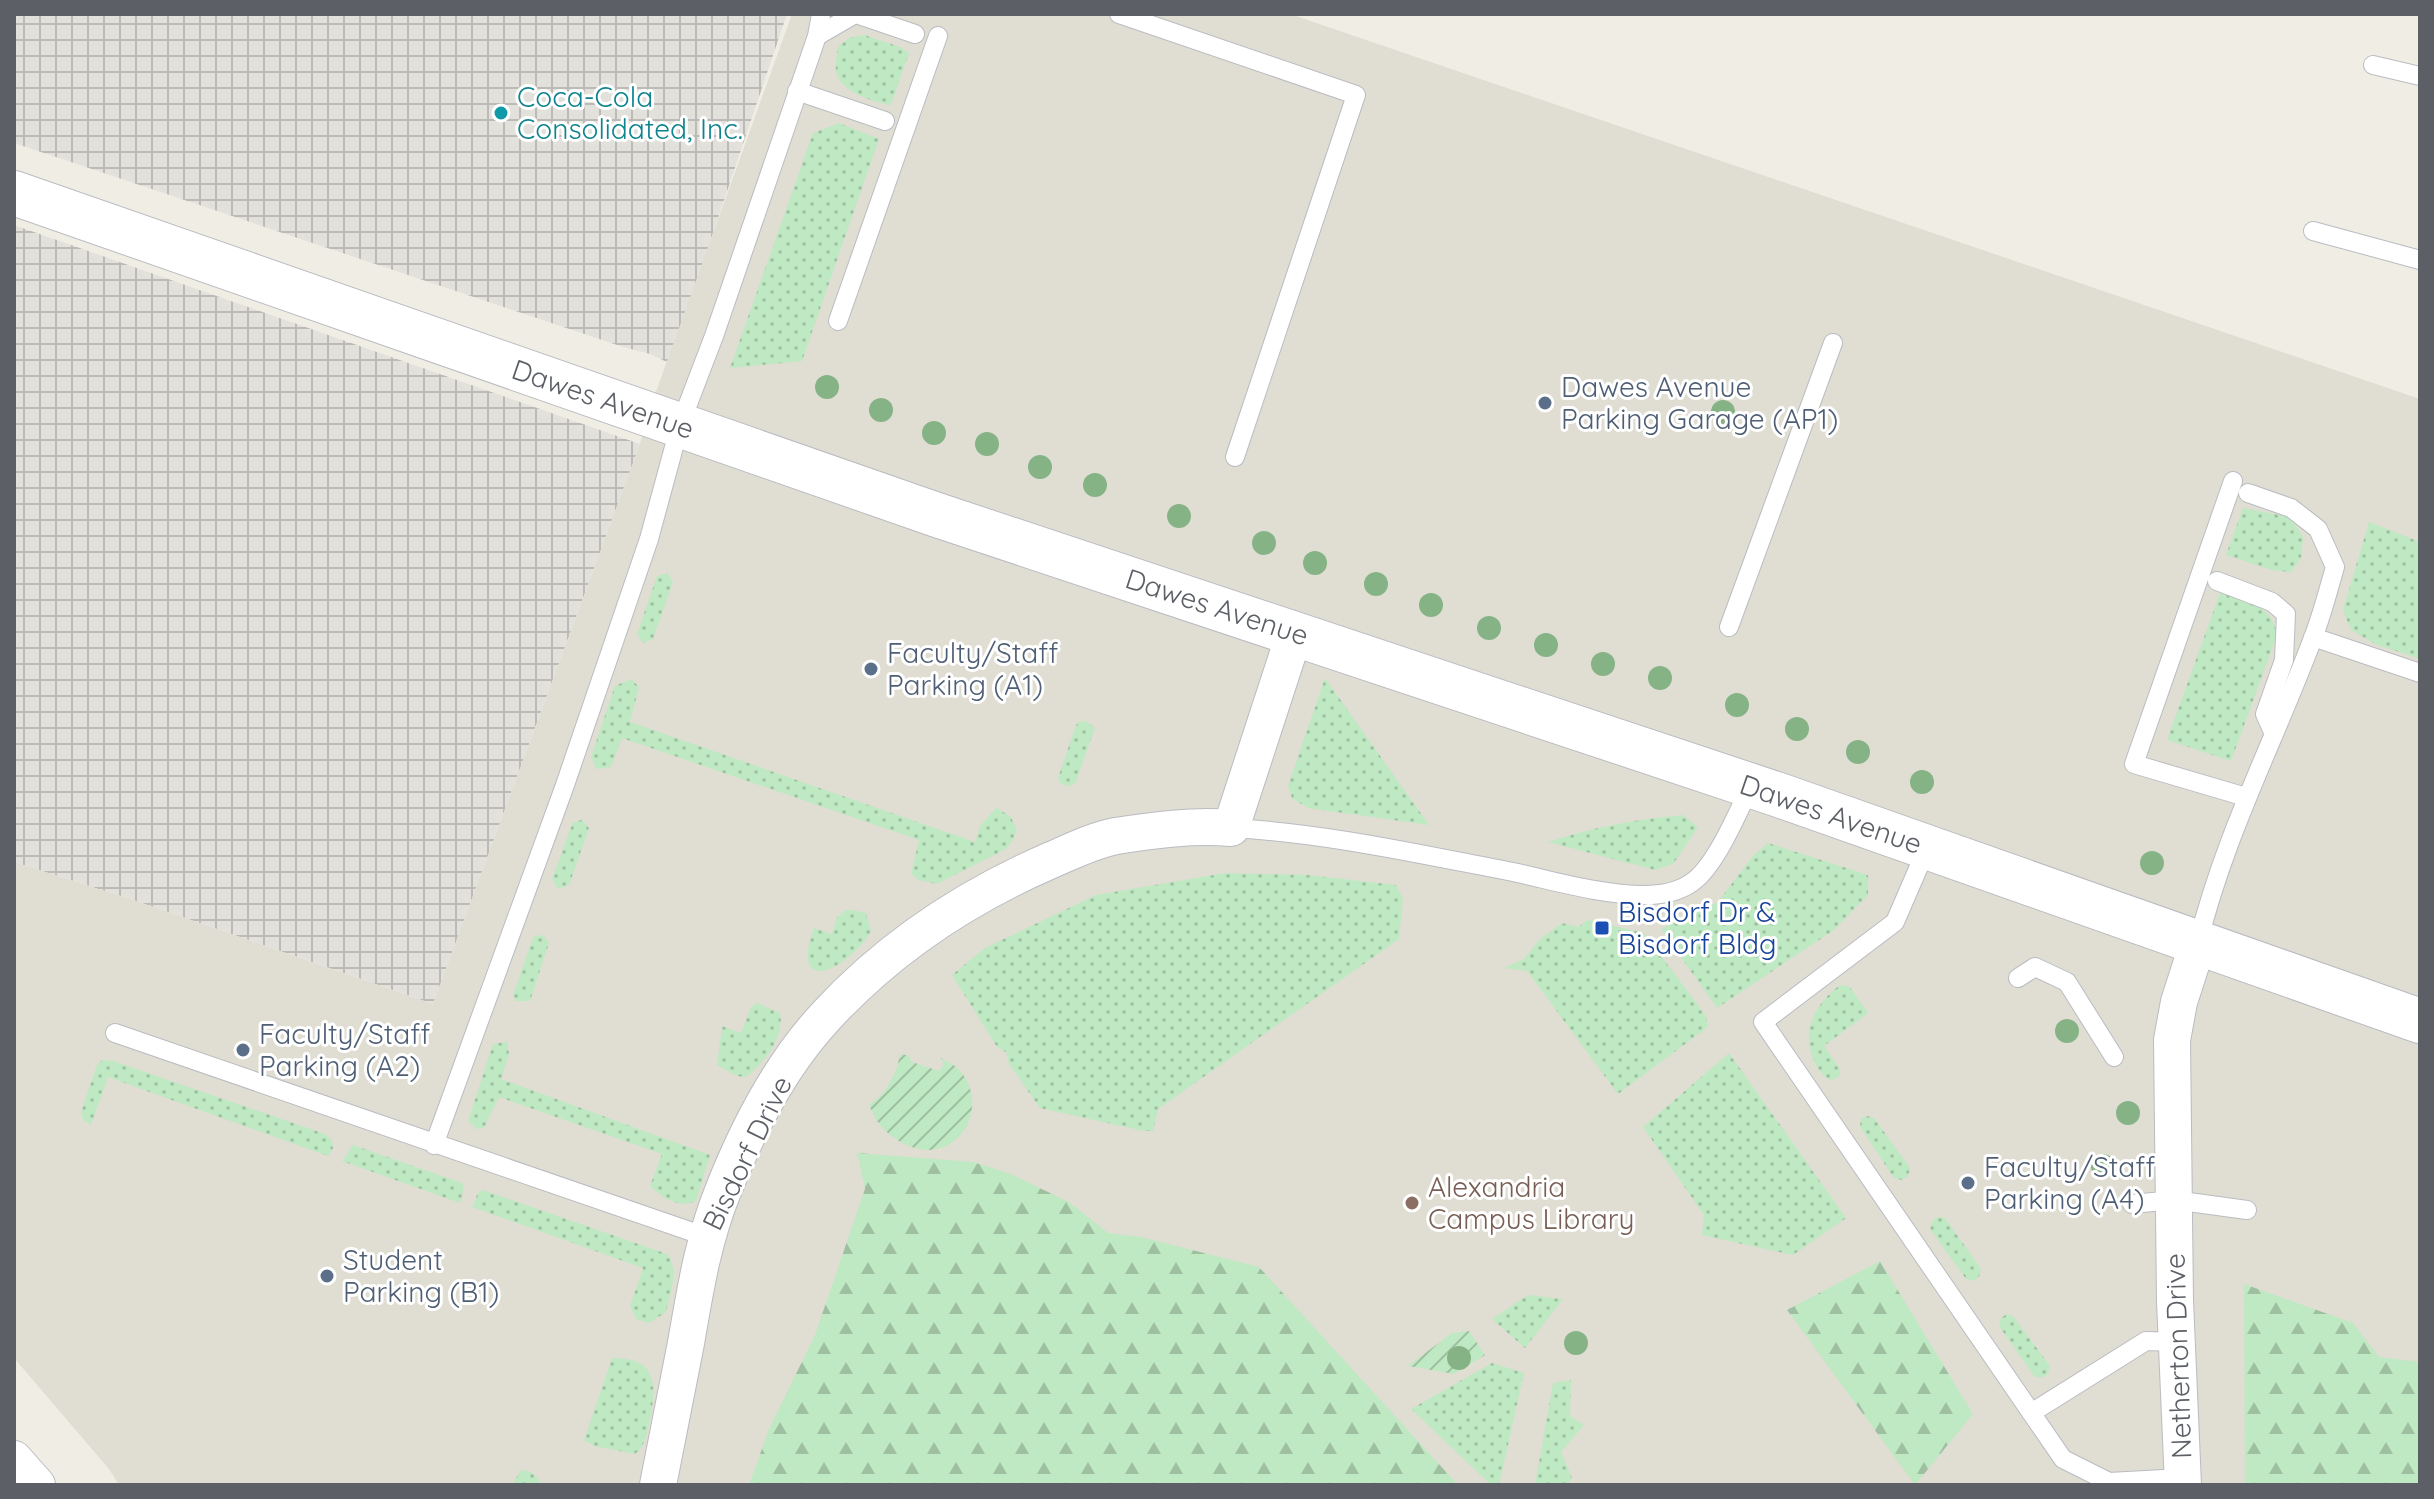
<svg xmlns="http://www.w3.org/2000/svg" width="2434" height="1499" font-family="Quicksand,sans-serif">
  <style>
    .industrial { fill: url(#industrial-grid) }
    .education { fill: #e0ddd3 }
    .grass { fill: url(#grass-dots) }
    .forest { fill: url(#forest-firs) }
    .garden { fill: url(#garden-furrows) }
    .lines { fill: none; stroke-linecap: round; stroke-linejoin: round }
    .service-casing { stroke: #b9bcc1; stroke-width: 20 }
    .minor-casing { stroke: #b9bcc1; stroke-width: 38 }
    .tertiary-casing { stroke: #b9bcc1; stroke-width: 46 }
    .service { stroke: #fff; stroke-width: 18 }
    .minor { stroke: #fff; stroke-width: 36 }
    .tertiary { stroke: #fff; stroke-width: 44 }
    .tree { fill: #85b385 }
    .culture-dot { fill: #0f9aa8; stroke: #fff; stroke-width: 3 }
    .service-dot { fill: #5c6f8a; stroke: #fff; stroke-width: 3 }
    .transit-dot { fill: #1a4fb4; stroke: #fff; stroke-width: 3 }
    .education-dot { fill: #8d6e63; stroke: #fff; stroke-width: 3 }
    .labels { text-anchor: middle; stroke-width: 6; stroke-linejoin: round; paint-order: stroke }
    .culture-label { font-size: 28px; fill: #0d838f; stroke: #fff; text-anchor: start }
    .service-label { font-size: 28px; fill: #4e5e75; stroke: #fff; text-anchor: start }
    .street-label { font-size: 28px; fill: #5c6066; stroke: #fff }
    .transit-label { font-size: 28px; fill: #164399; stroke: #fff; text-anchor: start }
    .education-label { font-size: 28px; fill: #785e54; stroke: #fff; text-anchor: start }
  </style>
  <defs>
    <pattern id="industrial-grid" width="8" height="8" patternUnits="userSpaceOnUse" patternTransform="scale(2)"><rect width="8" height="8" fill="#e3e1dc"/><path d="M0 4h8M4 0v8" fill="none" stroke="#bbbab6"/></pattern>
    <pattern id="grass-dots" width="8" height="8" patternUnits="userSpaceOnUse" patternTransform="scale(2)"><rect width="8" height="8" fill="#bfe9c2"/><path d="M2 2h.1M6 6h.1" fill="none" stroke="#9ec0a1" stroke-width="1.8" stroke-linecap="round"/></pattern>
    <pattern id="forest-firs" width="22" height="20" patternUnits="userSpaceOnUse" patternTransform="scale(2)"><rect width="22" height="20" fill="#bfe9c2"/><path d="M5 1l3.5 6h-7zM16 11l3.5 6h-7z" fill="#9ec0a1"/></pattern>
    <pattern id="garden-furrows" width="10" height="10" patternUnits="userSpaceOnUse" patternTransform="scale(2)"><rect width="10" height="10" fill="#bfe9c2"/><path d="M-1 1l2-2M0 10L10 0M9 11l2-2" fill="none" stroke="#9ec0a1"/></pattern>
  </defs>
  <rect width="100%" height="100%" fill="#f0eee4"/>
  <path class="industrial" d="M14,14H787L669,363L650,354L623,347L14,143Z
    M14,225L640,444L433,1004L136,901L14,862Z"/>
  <path class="education" d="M792,14H1290L2420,399V1485H119L109,1469L14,1358V862L136,901L433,1004L640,444L648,414Z"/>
  <path class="grass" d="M864,35L900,47L909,53L891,105C874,102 848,94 839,79C833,70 837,57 838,47L849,38Z
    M839,123L879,139L802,361L730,368L813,133Z
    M2243,508L2290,517L2303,537L2301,558L2291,572L2272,570L2226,555Z
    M2369,522L2420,542V659L2375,644L2351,630L2343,610Z
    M667,573L673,582L653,639L643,643L637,634L657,576Z
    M2220,593C2246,601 2272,604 2277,635L2231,761L2167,740Z
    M1325,678L1429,825L1308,808L1292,798L1288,786Z
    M631,679L639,687L630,722L975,842L980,826L996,808L1010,816L1017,829L1012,842L1006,849L937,884L919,880L911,874L919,840L622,738L611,767L596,769L591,757L615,686Z
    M1080,721L1087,722L1095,728L1075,784L1068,786L1060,783L1058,778L1076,725Z
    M1683,815L1698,827L1673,864L1655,870L1548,842C1591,828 1637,819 1683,815Z
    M582,820L589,828L569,885L558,889L552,879L573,822Z
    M1768,843L1868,875V895L1834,930L1717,1008L1661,929L1718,902L1752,857Z
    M1226,873L1307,875L1396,885L1403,898L1399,939L1158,1109L1153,1131H1144L1040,1108L1009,1064L1006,1052L997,1047L952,975L985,948L1096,895Z
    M847,909L866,913L871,931C850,968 788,1000 814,928L832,934L837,917Z
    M1588,920L1644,933L1706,1016L1708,1027L1618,1094L1527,971L1504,968L1524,959L1539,940L1562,923L1578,927Z
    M543,935L549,943L530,1001H516L513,995L533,937Z
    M1840,985L1850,987L1868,1013L1824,1046L1840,1069V1075L1833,1080C1823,1078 1820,1072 1815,1063C1800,1032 1814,1005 1840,985Z
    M757,1003L780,1013C785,1039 764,1062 746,1077L737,1076L717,1065L722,1026L741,1033L751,1007Z
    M507,1042L509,1054L501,1079L710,1155L696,1201C678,1209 663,1198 650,1186L662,1154L499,1097L484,1128L477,1129L468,1121L493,1044Z
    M1729,1053L1846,1218L1793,1255L1702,1235L1704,1215L1643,1127Z
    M102,1060L113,1061L325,1134L332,1140L333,1148L328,1156L108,1077L91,1125L83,1120L81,1112L97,1065Z
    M1867,1116L1874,1118L1910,1168L1908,1176L1902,1180L1894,1178L1860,1127L1861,1119Z
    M353,1145L462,1183L464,1188L460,1203L342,1161Z
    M483,1190L667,1254C680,1269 670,1293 666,1312L649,1323L636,1319L630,1306L643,1268L472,1207L478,1193Z
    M1938,1217L1945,1218L1981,1269L1979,1277L1973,1281L1966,1279L1930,1229L1933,1220Z
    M1528,1295L1563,1299L1525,1348L1492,1319Z
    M2007,1314L2013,1316L2050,1366L2048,1374L2042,1378L2034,1376L1999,1326L2001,1318Z
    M612,1358C657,1357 657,1384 650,1419C647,1433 646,1445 635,1454L594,1446L584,1440Z
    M1492,1363L1524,1373L1499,1485H1491L1411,1409Z
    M1571,1380L1570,1416L1584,1425L1561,1452L1572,1478L1567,1485H1535L1553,1383Z
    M521,1470L531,1472L539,1480V1485H512Z"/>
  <path class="forest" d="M857,1153L973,1162L1008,1173L1069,1202L1108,1233L1141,1237L1259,1267L1458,1485H749L769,1429L815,1335L865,1189Z
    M1880,1261L1973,1414L1915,1485L1787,1310Z
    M2244,1284L2353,1323L2379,1357L2420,1362V1485H2245Z"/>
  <path class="garden" d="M902,1054L909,1056L912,1062L939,1071L944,1065L941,1058C946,1061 953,1064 957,1068C995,1103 957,1175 899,1141C883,1131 875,1121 869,1104C883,1099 899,1071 899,1056Z
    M1469,1331L1485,1355L1454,1374L1408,1366L1452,1333Z"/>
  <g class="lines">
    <defs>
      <path id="service" d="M856,14L915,34
        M1119,14L1356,95L1235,457
        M817,36L855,14
        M2373,65L2420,76
        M797,91L885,121
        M2313,231L2420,260
        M838,321L938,36
        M2233,481L2134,764L2246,797
        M2217,581L2272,602L2286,614L2284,660L2265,714L2273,732
        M1729,627L1833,343
        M2313,637L2420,673
        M1231,828C1326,833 1419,854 1513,872C1555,881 1601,895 1644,895C1659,895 1678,892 1691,883C1715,868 1738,812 1751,785
        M1927,848L1895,922L1763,1022L2063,1459L2109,1482L2182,1478
        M2198,943C2225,834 2274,742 2313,638C2322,615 2328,591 2335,567L2318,529L2291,508L2248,493
        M2018,978L2035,967L2067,982L2114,1057
        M115,1033L707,1237
        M434,1145L565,785L649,539L680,425L714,336L817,36L821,14
        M2132,1204L2174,1200L2247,1210
        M2031,1413L2146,1341L2177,1342"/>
      <path id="minor" d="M14,1459L37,1485
        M658,1485C667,1438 677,1390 686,1343C695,1291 703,1240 723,1191C747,1130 782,1063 827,1015C890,947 964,898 1049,861C1070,852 1094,840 1116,836C1154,830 1193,825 1231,828L1295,632
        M2183,1485L2175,1301L2172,1040L2179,1002L2198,943"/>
      <path id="tertiary" d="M14,193L937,515L1779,795L2420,1021"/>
    </defs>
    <use href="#service" class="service-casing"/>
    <use href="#minor" class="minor-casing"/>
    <use href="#tertiary" class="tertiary-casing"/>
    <use href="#service" class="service"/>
    <use href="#minor" class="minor"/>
    <use href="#tertiary" class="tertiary"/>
  </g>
  <g class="tree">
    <circle cx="827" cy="387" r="12"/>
    <circle cx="881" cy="410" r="12"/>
    <circle cx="1723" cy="412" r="12"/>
    <circle cx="934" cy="433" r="12"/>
    <circle cx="987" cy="444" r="12"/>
    <circle cx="1040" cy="467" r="12"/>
    <circle cx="1095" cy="485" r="12"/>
    <circle cx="1179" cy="516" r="12"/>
    <circle cx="1264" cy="543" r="12"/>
    <circle cx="1315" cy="563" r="12"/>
    <circle cx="1376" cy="584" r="12"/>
    <circle cx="1431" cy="605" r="12"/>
    <circle cx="1489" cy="628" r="12"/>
    <circle cx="1546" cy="645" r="12"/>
    <circle cx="1603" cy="664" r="12"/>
    <circle cx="1660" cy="678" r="12"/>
    <circle cx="1737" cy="705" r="12"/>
    <circle cx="1797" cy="729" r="12"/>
    <circle cx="1858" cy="752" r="12"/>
    <circle cx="1922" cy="782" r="12"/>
    <circle cx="2152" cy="863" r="12"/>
    <circle cx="2067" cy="1031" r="12"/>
    <circle cx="2128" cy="1113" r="12"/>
    <circle cx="2103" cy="1166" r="12"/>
    <circle cx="1576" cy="1343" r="12"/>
    <circle cx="1459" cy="1358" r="12"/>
  </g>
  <circle class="culture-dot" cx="501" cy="113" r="8"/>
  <g class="service-dot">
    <circle cx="1545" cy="403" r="8"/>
    <circle cx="871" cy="669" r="8"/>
    <circle cx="243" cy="1050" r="8"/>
    <circle cx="1968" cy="1183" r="8"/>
    <circle cx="327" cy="1276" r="8"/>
  </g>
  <rect class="transit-dot" x="1594" y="920" width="16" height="16" rx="4"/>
  <circle class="education-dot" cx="1412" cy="1203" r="8"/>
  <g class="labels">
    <g class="culture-label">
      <text x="517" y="107">Coca-Cola<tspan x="517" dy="32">Consolidated, Inc.</tspan></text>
    </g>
    <g class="service-label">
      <text x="1561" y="397">Dawes Avenue<tspan x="1561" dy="32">Parking Garage (AP1)</tspan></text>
      <text x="887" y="663">Faculty/Staff<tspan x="887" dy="32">Parking (A1)</tspan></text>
      <text x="259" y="1044">Faculty/Staff<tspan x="259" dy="32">Parking (A2)</tspan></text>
      <text x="1984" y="1177">Faculty/Staff<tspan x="1984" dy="32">Parking (A4)</tspan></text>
      <text x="343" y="1270">Student<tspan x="343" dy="32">Parking (B1)</tspan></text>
    </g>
    <g class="street-label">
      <text transform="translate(603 399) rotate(19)" y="10">Dawes Avenue</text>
      <text transform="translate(1217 607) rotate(18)" y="10">Dawes Avenue</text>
      <text transform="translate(1831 814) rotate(19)" y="10">Dawes Avenue</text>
      <text transform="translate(747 1153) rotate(-64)" y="10">Bisdorf Drive</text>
      <text transform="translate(2178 1356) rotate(-92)" y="10">Netherton Drive</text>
    </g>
    <g class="transit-label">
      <text x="1618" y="922">Bisdorf Dr &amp;<tspan x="1618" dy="32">Bisdorf Bldg</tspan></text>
    </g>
    <g class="education-label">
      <text x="1428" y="1197">Alexandria<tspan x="1428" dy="32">Campus Library</tspan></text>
    </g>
  </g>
  <rect width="2434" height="1499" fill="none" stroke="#5c6066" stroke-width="32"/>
</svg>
